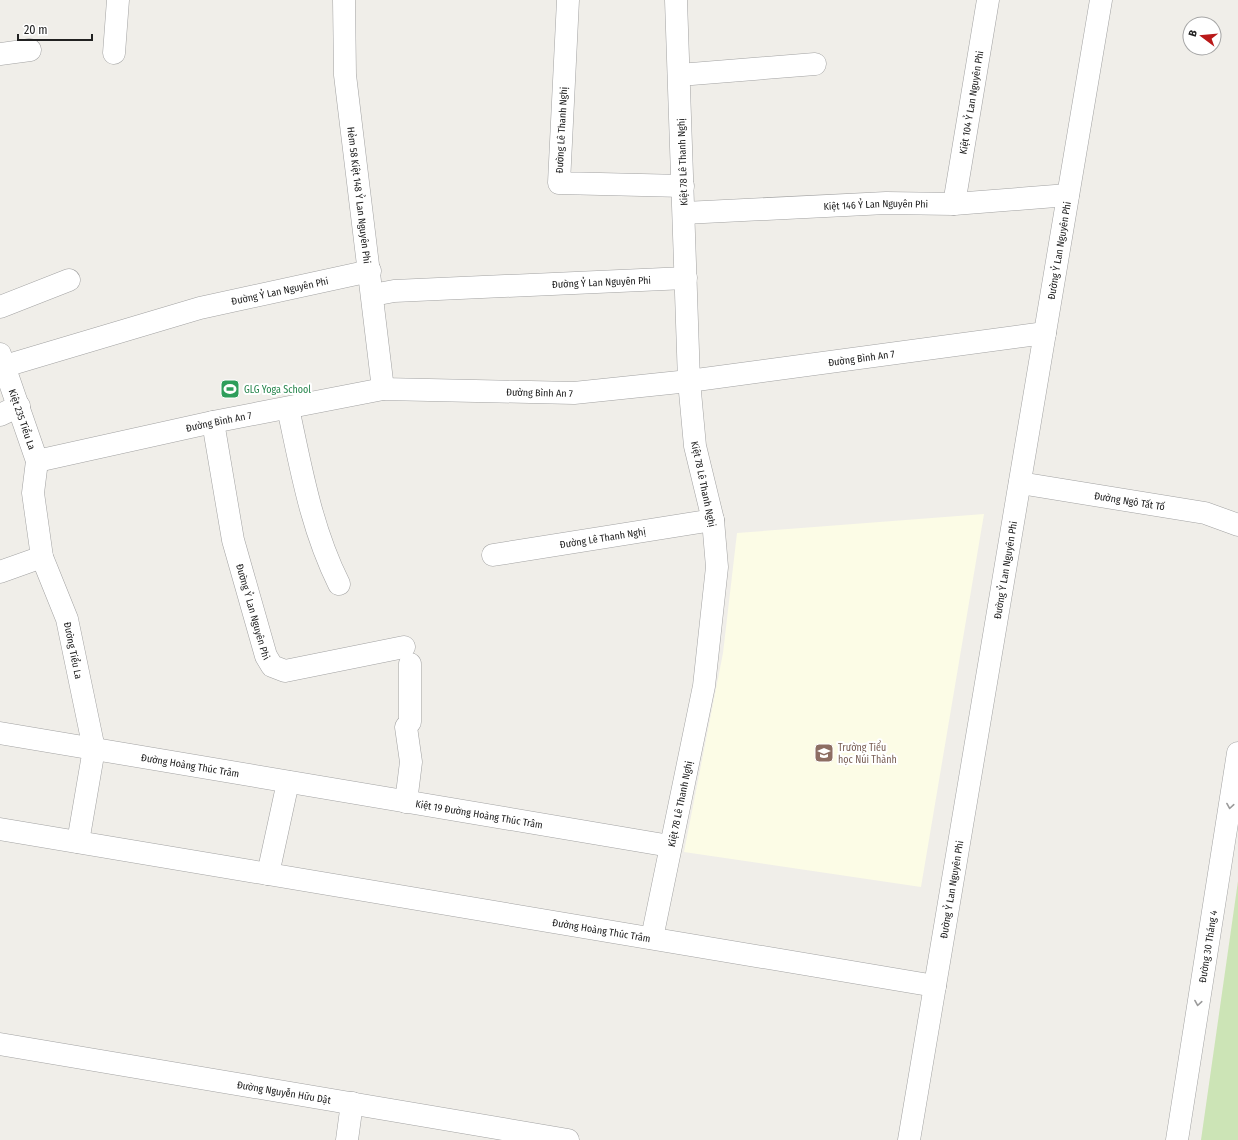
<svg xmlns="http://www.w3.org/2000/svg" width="1238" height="1140" font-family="'Fira Sans Condensed',sans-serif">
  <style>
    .education { fill: #fcfce6 }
    .grass { fill: #cce4b6 }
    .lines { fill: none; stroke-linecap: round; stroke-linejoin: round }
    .minor-casing { stroke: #a2a2a2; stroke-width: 23 }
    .minor { stroke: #fff; stroke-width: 22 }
    .oneway { stroke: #9b9b9b }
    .labels { text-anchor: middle; stroke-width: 4; stroke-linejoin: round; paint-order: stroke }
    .street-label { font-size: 10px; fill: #212121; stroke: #fff }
    .leisure-label { font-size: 10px; fill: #27864d; stroke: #fff; text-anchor: start }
    .education-label { font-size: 10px; fill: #785e54; stroke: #fff; text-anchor: start }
  </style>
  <rect width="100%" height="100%" fill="#f0eee9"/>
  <path class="education" d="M984,514L921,887L684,852L723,653L737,533Z"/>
  <path class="grass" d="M1238,881V1140H1201Z"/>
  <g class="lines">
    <defs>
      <g id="minor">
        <path id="s1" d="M344,0L345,75L383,389"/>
        <path d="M568,0L559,183L683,186"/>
        <path d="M114,53L118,0"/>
        <path d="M0,54L30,50"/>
        <path d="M679,75L815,64"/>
        <path id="s2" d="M954,204L988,0"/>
        <path id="s3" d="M684,213L886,203L954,204L1068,195"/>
        <path id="s4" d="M373,295L394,291L686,278"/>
        <path d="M0,307L69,280"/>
        <path id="s5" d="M0,354L37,461L33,493L42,557L67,619L94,749L78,842"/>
        <path id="s6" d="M5,366L200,308L370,271"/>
        <path d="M288,408C301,468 311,528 339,584"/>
        <path d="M0,415L19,406"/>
        <path id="s7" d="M213,422L233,540L266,656L272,666L285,671L404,647"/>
        <path id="s8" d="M37,461L213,422L383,389L574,393L689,381L1045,333"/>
        <path id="s9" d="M1020,483L1205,513L1238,525"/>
        <path id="s10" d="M493,555L713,520"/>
        <path d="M0,572L42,557"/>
        <path id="s11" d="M0,733L670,846"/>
        <path d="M406,802L411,762L406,727L410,722V664"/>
        <path id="s12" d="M0,829L935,986"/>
        <path d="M268,874L288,782"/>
        <path id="s13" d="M652,938L704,686L717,567L713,520L695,446L689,381L676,0"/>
        <path id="s14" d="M0,1044L568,1140"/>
        <path d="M347,1140L352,1103"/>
        <path id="s15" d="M909,1140L1101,0"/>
        <path id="s16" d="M1177,1140L1238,753"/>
      </g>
    </defs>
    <use href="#minor" class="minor-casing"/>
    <use href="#minor" class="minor"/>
  </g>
  <defs><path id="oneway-chevron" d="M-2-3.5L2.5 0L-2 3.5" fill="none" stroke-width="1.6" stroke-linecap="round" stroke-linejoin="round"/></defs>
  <g class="oneway">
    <use href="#oneway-chevron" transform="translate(1230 806) rotate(99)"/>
    <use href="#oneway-chevron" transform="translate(1198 1003) rotate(99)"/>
  </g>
  <defs>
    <symbol id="stadium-square" viewBox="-11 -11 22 22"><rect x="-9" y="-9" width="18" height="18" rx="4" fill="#2e9e5b" stroke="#fff"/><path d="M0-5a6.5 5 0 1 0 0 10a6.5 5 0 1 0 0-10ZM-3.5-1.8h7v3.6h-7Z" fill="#fff"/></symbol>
    <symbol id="school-square" viewBox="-11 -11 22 22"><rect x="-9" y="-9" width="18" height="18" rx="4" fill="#8d6e63" stroke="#fff"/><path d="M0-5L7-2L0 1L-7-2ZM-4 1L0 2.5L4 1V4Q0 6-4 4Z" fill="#fff"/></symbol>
  </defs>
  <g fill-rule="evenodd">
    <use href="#stadium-square" x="219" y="378" width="22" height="22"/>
    <use href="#school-square" x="813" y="742" width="22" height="22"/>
  </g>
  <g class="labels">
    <g class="street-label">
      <text dy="4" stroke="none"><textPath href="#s2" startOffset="103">Kiệt 104 Ỷ Lan Nguyên Phi</textPath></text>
      <text transform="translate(561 130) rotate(-87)" y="4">Đường Lê Thanh Nghị</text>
      <text transform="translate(682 162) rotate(-92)" y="4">Kiệt 78 Lê Thanh Nghị</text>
      <text dy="4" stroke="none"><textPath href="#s1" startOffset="196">Hẻm 58 Kiệt 148 Ỷ Lan Nguyên Phi</textPath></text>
      <text dy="4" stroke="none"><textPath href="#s3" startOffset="192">Kiệt 146 Ỷ Lan Nguyên Phi</textPath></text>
      <text dy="4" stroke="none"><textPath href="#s15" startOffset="902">Đường Ỷ Lan Nguyên Phi</textPath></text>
      <text dy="4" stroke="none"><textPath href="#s4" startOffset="229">Đường Ỷ Lan Nguyên Phi</textPath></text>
      <text dy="4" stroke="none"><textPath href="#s6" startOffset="285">Đường Ỷ Lan Nguyên Phi</textPath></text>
      <text dy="4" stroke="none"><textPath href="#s8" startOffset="834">Đường Bình An 7</textPath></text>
      <text dy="4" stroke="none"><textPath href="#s8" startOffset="510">Đường Bình An 7</textPath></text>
      <text dy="4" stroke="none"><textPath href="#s5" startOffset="69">Kiệt 235 Tiểu La</textPath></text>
      <text dy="4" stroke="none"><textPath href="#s8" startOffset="186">Đường Bình An 7</textPath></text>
      <text transform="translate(704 484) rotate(78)" y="4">Kiệt 78 Lê Thanh Nghị</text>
      <text dy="4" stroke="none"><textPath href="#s9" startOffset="111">Đường Ngô Tất Tố</textPath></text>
      <text dy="4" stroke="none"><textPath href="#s10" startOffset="111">Đường Lê Thanh Nghị</textPath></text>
      <text dy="4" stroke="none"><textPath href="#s15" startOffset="578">Đường Ỷ Lan Nguyên Phi</textPath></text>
      <text dy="4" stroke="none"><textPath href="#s7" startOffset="194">Đường Ỷ Lan Nguyên Phi</textPath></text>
      <text dy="4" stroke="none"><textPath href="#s5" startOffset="309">Đường Tiểu La</textPath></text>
      <text dy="4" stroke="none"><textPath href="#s11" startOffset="193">Đường Hoàng Thúc Trâm</textPath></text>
      <text dy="4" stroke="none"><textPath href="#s13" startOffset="137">Kiệt 78 Lê Thanh Nghị</textPath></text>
      <text dy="4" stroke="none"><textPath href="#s11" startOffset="486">Kiệt 19 Đường Hoàng Thúc Trâm</textPath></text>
      <text dy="4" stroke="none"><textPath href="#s15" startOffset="254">Đường Ỷ Lan Nguyên Phi</textPath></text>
      <text dy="4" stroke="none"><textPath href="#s12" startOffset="610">Đường Hoàng Thúc Trâm</textPath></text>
      <text dy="4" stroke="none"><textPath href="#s16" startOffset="196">Đường 30 Tháng 4</textPath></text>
      <text dy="4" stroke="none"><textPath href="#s14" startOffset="288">Đường Nguyễn Hữu Dật</textPath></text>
    </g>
    <g class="leisure-label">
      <text x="244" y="393">GLG Yoga School</text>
    </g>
    <g class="education-label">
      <text x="838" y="751">Trường Tiểu<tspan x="838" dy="12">học Núi Thành</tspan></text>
    </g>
  </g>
  <g transform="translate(1202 36) rotate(286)"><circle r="19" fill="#ffffff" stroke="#a6a6a6"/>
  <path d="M0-3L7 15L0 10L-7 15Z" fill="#ba1919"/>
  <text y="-6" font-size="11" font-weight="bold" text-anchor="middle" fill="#212121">B</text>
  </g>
  <path d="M18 34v6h74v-6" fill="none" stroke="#212121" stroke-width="2"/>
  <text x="24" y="34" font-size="12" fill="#212121" stroke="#ffffff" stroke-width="3" paint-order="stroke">20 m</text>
</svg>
